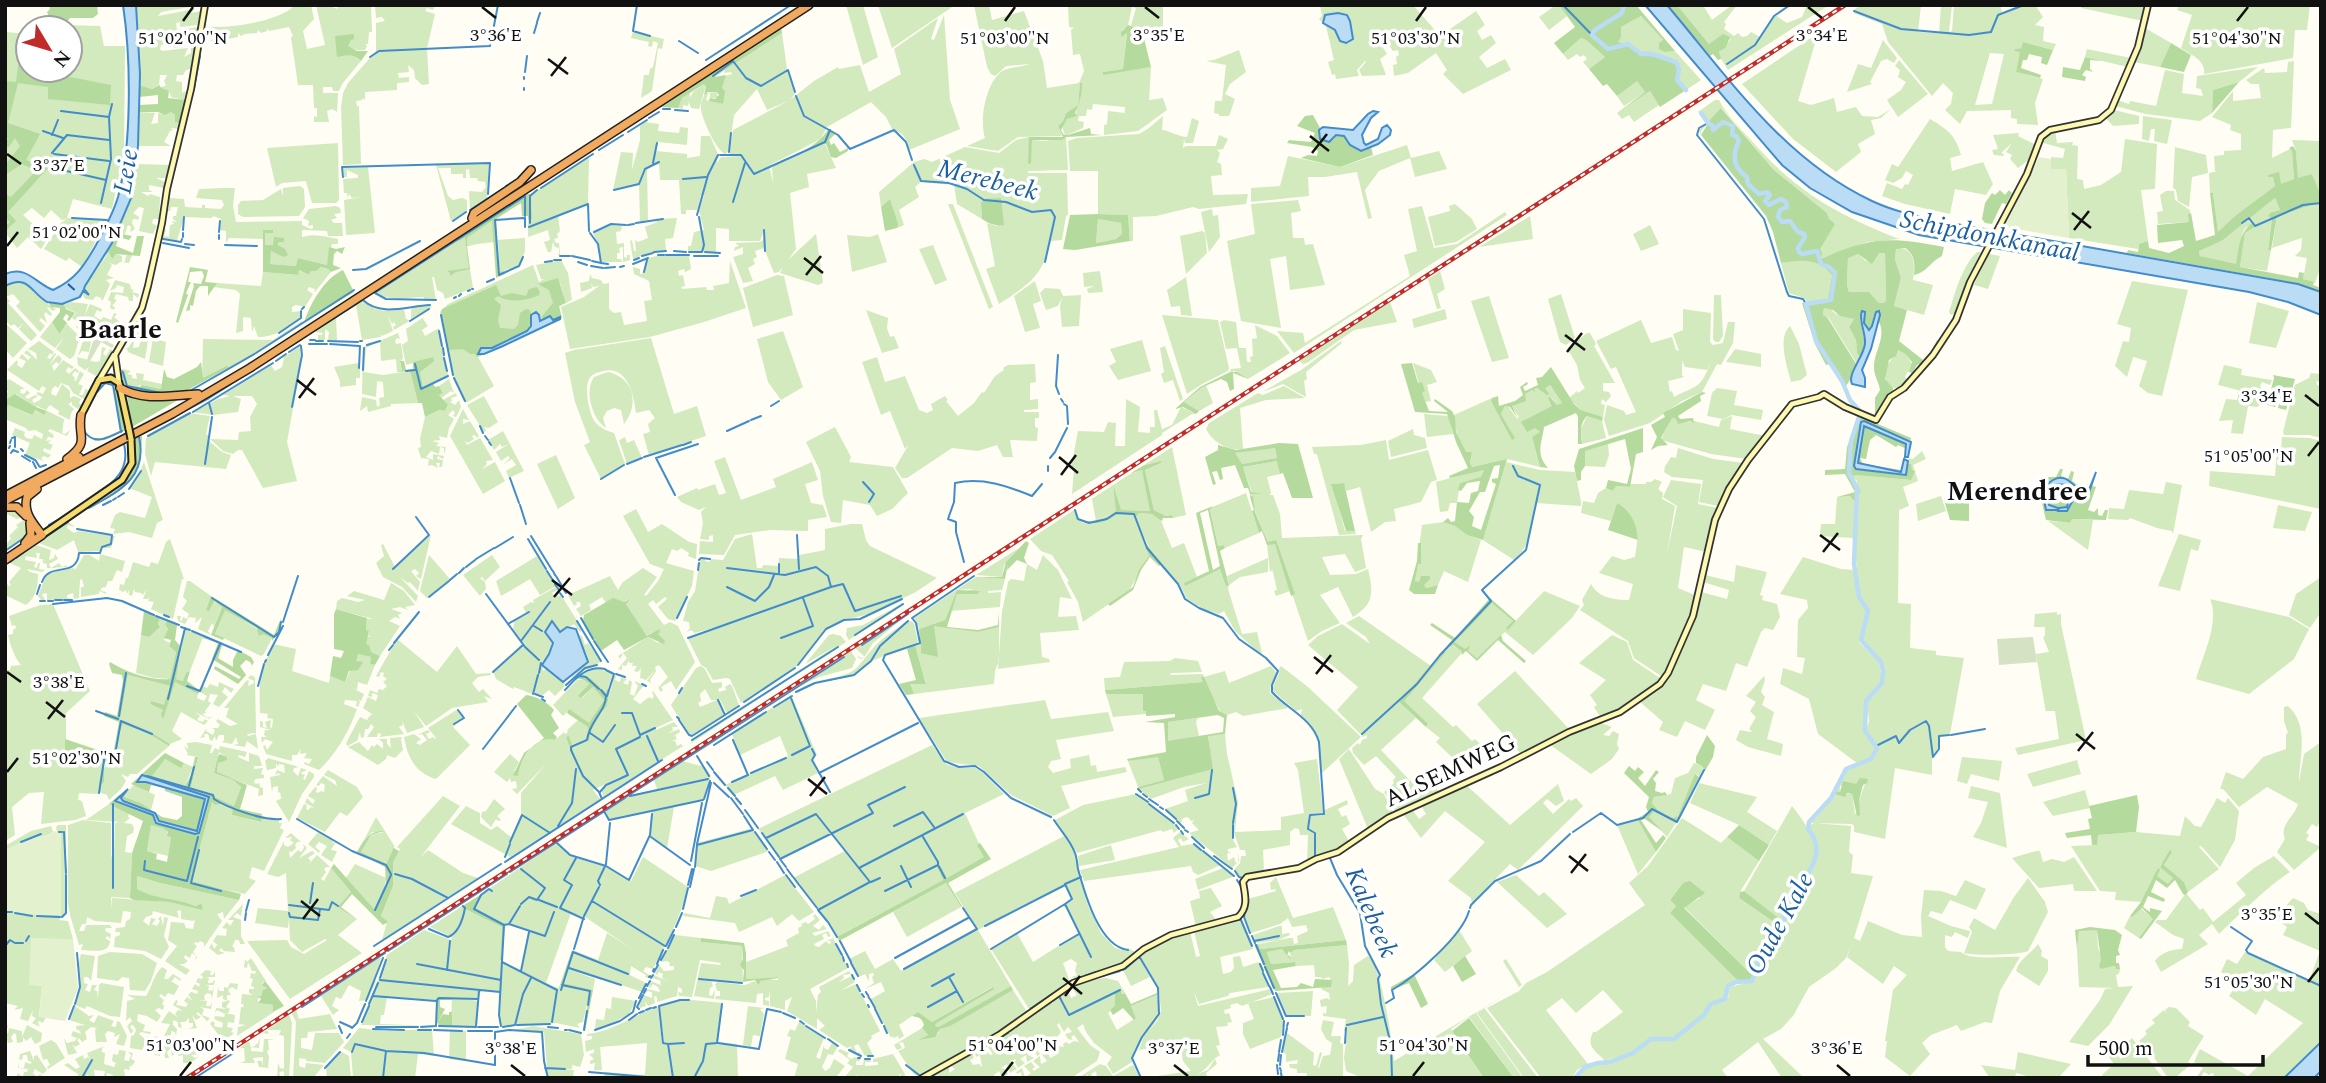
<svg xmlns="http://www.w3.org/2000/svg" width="2326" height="1083" font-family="Spectral,serif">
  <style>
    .green { fill: #d2eabe; fill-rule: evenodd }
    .forest { fill: #b5da9d; fill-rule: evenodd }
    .cemetery { fill: #d6e2c4 }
    .pitch { fill: #e3f1cf }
    .water { fill: #badcf5; stroke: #428ccb; stroke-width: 2 }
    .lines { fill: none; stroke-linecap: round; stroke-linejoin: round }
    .stream { stroke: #428ccb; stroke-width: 2 }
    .river { stroke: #badcf5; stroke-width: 4.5 }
    .ferry { stroke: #1b5fa1; stroke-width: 2; stroke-dasharray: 9 7; stroke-linecap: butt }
    .secondary-casing { stroke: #333; stroke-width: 8 }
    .primary-casing { stroke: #222; stroke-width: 9 }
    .highway-casing { stroke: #222; stroke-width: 10 }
    .secondary { stroke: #fdf9b1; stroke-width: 4.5 }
    .primary { stroke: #f5dc6e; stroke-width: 5 }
    .highway { stroke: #f1ab60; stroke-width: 7 }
    .rail-casing { stroke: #bf2c2a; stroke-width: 4.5 }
    .rail { stroke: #fff; stroke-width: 2; stroke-dasharray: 5; stroke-linecap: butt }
    .primary-bridge-casing { stroke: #222; stroke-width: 9; stroke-linecap: butt }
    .primary-bridge { stroke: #f5dc6e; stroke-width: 5 }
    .ticks { fill: none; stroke: #111; stroke-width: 2.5 }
    .labels { text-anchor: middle; stroke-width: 7; stroke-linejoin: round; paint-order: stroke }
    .street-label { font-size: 24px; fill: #111; stroke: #fff }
    .water-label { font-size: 26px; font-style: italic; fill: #1b5fa1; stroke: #fff }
    .quarter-label { font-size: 28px; font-weight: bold; fill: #111; stroke: #fff }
    .ticks-label { font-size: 18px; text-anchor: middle; fill: #111; stroke: #fff; stroke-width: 7; stroke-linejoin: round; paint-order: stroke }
  </style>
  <rect width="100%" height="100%" fill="#fffdf4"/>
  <path class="green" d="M136,5H201L161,12L158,16L195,9L191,13L201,11L197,25L180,27V22L176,23L177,30L199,27L197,34L179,37L197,35V38H186L185,40H188L189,43H184V47L174,48L172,44L161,45L160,49L162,51L188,48L184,57L191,53V48H195L191,69L186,70L183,75H177L176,81L182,82V93L186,91L184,100L171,97L169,91L160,87L166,86L164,81L167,75H160L159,85L152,89L139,85V34Z
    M295,5H311L314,19L303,31L307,49L325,45L316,5H328L337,9L339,5H371L372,32H369L368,44H365L367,46L365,50C358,51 354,50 347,46L351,40L336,41L337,46L357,57L361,61L342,84L339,91H333L332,87H323V93H338L337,112L332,109L327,111L329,122H314V116L317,117V108H314L313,85H298L291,37L293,36L289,27L269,31L268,28L267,31L261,33L258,30L257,33L245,34L241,36L238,33V37L211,42L212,37H208L204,40L205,29C211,26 215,27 221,27C241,26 281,20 295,5Z
    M375,5H435L433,10L427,8L425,11L435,14L427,48L490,46L427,49L429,84L422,85L415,78L414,70L408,65L409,72L398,73L399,78L409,77V82L397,83V90L365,92V100L363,98L362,100L356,101L357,106H359L361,164L343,165L341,107L343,93L348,83L376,51V23L385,21L382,17L376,18Z
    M846,5H863L878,57L863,65Z
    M878,5H955L892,48Z
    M974,5H989L992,20L1024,11L1043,61L1047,88L1079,83L1084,71L1080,54L1073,55L1071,30L1074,28L1069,27L1068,5L1161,6L1163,8V34L1131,26L1136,8L1132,7L1128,25L1121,31H1127L1123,69L1103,72V74L1151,67L1149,100L1163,98L1167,110L1138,131L1104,135V125L1107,124L1108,111L1125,113V107L1093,104L1092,110L1087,109L1086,116H1079L1078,121L1084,122L1083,128L1065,136L1062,126L1067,119L1076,116C1076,103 1084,100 1080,84L1078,105L1066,113L1063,121L1058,126L1062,136L1018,137L998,151L967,146L985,138C979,119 986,83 1002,71C1009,67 1022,67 1029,64L1006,66L995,76L991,74L987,67Z
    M1320,5H1413L1440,36L1476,11L1485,25L1477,31L1482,40L1491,35L1496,43L1479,57L1487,68L1505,59L1511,70L1463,94L1443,74L1447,70L1436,53L1408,73L1394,76L1393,65L1397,64L1396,57L1399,55L1398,50L1393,51L1388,44L1383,48L1387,54L1380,59L1386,75L1362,76L1359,70L1366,62L1365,61L1357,70L1359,76L1336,79L1335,74L1332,75L1328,62L1334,60L1326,26L1319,19L1322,16Z
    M1556,5H1559L1567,16L1549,30L1539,17Z
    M1677,5H1703L1712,20L1732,5H1737L1724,22L1726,24L1724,29L1734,36L1738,33L1742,37L1747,36L1751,32L1760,37L1775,15L1787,23L1802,17L1807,5L1826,7L1728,70L1718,54L1731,39L1709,44Z
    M1861,5H1921L1918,32L1939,33L1941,5H1952L1949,32L1952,31L1954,5H2000L2002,12L2022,5H2035L2043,17L2035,25L2044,27L2043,41L2056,44L2053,50L2023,42L2021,48L2015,49L2021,51L2016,72L2043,79L2035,103L2038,125L2017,124V119L2011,118V110L1967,111L1960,124L1945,110L1951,104L1953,93L1943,83L1932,96L1888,42L1882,24L1854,13V10ZM1990,53L2004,54L1992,104L1975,105Z
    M2082,5H2143L2146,6L2143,21L2081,8Z
    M2179,5H2310L2307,30H2295L2293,58L2204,74C2206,60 2191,55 2181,48L2192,15L2177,10Z
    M944,15L950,100L960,129L909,150L907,141L902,134L892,129L886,117L871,102L827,127L821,138L815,142L772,164L770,169L773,184L772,168L774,164L799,155L824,142L836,168L807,174L809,187L790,193L796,249L788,260L816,234L823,283L818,285L780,273L783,267L779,272L774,273L764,248L755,251L757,257L753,259L755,264L748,268L753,281L743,283L733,257L743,254V247L734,251L735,247L739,246L735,243L760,242L763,240L764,230L760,241H729V229L716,228V252H688V246H691L694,232L704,230L699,211L704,195H701L697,210H686V214H681L679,180H660L659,164L647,168L648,220L640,222L639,184L613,190L621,152L633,153L632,170L640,140V126L645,122L659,124L658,131L679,133L680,127L688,128L687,145L658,142L656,151L687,154V158L700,156L701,136H710L718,154L717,163L721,157L742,156L729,155L733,130L788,101L767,110L757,89L734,115L729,151L725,154C716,150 702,119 701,109C700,103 703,97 706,93L717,92L718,98H710V94L708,93L706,100L723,104L722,88L725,76L732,74L731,72L724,73L725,70L782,33L787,69L795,94L790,100L814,81L838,67L839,69L860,65L869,92L901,74L894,49L938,18L931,39L934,40Z
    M1641,16L1663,40L1665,52L1675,51L1701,80L1686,90L1677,80C1679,63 1659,53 1643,54L1635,48L1617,42L1621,33V27Z
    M65,25L100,26L104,46H125L124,151L112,209L73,199L67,218L107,220L82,267L69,258L66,261L44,249L61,223L67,219L62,220L51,210L44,218L32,208L23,215L48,238L41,249L28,237L17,248L5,232V32L28,34V70H70V28H63Z
    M2145,28L2171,43L2160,67L2134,62Z
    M633,32L664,39L662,49L658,48L652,91L641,98L644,75H649L650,69L653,67L658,43L653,41L652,47L648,46L649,42L631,38Z
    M1818,33L1798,101L1811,105L1834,98L1837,112L1856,107L1862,116L1878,117L1891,109L1881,118L1871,120L1875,134L1858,144L1861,152L1836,172L1793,139L1742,84Z
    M1581,38L1586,40L1605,57L1589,69L1583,62L1587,59L1584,55L1580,57L1577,54L1568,60L1563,54Z
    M1883,40L1897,58L1894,63L1887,59L1881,61L1870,82L1872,84L1847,92L1858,64L1871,68Z
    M2087,49L2131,58L2128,67L2085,57Z
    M1239,50L1246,72L1230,84L1225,94L1235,99L1229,116H1219V114L1214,113L1215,101H1222L1226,65L1206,61L1214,60Z
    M1899,60L1928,94L1898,117L1887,100L1901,90L1906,82L1898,77L1900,70L1895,66Z
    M2294,61L2291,128L2273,130L2272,158L2290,149L2292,150L2294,179L2280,185V177H2273L2275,186L2236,215L2218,233L2213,193H2210L2209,173L2218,171H2215L2214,156L2224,155V151L2241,150V134L2230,130L2231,125L2212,117L2233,91V101L2261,98L2259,84H2251L2246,80L2264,68L2265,73L2287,72L2288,62Z
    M2258,67L2239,82L2213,90L2212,113L2200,121L2146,114L2115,106L2117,100L2129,104L2130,101L2156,106L2165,70L2184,74L2182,93L2203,96L2201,89L2196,88L2197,76Z
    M1637,80L1645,92L1624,106L1617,96Z
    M704,84L706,85L699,109L691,108L689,102L688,106L683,105V109L678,108L681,98L690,93V98L693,92Z
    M1650,91L1659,105L1634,122L1629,115L1622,119L1617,113Z
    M1715,100H1719C1726,114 1739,127 1749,138C1795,191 1834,213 1899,239L1867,242L1821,259L1819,249C1828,237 1831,227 1827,213L1774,170L1722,108L1701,131V135L1699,130L1708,122L1701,112H1698Z
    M2114,110L2139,116V124L2113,126L2106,118Z
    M139,112L155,113L151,124L158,123V113L162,114L171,112L175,115L177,123L180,124L179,129L171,128L173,130L170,131L164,142L171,146H139Z
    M1163,116L1162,130C1171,131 1179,137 1187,137L1192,118L1199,121L1193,143H1185L1184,139L1183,148L1186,146H1216L1219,135L1228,139L1223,149L1217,150L1220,153L1217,162L1221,164L1222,175L1211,176L1213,195L1248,194L1246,204L1199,209L1193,207L1156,216L1133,217V241H1130L1128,215L1098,214V171H1070L1068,141L1077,138L1139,134L1149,128Z
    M2143,116L2172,120L2167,144L2154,141L2155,129H2151L2149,141L2142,139Z
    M1930,119C1948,130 1955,134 1961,155L1950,158L1952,171L1983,162L1993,184L1986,195L1955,189L1950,214L1905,204L1882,196L1887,183L1902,189L1905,184L1908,185L1913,175L1906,171L1902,178L1893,183L1885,180L1892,164L1898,167Z
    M2055,130L2057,143L2073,142L2072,145L2078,146L2077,179L2083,180L2084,189L2101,185L2121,172L2125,139L2157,144L2155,189L2141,190L2148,241L2139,244L2138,249L2069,238L2066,170L2050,169L2051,157L2063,158L2065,149L2040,142L2045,134Z
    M2019,133L2018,136L2036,145L2030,159L2018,168L2010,159L2012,155L2006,152L2012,143L2001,153L2004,154L2003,156L1994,155L1992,150L1998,149L1993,135Z
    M1029,137L1030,164L1032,140L1045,141L1066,137L1068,170L1028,171V173H1067L1068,215L1066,216L1062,240L1051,241C1043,276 1028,285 999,304L986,269L995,266L987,223L997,226L981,203L982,219L957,204L954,185L921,182L915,187L919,197L899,210L904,225L897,228L890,199L881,207L879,192L914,162L924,159L932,162L965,147L999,153L1016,140Z
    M2292,140L2321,141V195L2312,174L2298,179L2296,151Z
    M338,143L339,200L336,203H312L306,181L282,183L276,187L267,148Z
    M1407,145L1411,158L1439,151L1447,169L1415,177L1410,158L1379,171L1365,190L1372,218L1368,219L1357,172L1325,177H1308L1309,196L1251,202V188L1280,186L1288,156L1340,167Z
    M2175,147L2206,155L2208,173L2192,177L2189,207L2178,201L2176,190L2173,188Z
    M589,157L588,203L558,216L560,231L557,234L558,238L554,239L556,243H559L560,255H557L559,254V248L555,247L553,242L551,252H548L544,242L550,240L548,230L528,237V219H532L531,194Z
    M489,163L487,198L470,209L469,191L482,192L486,187L485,182L478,181L477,178H470L469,169L466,170V178H463V174H451V168H438L448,196L453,200L462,198L467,200V211L451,221L436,165Z
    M137,164L170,165L166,178H156L165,182L164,188L149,185V190L153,192H141L148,196L150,194L160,197L159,219H153L152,223L157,226L153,234L139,231L144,208L139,207L133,213L139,217L138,221L137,219H133L132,223L135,229L130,232L131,227L128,225L125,234L117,233L131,201Z
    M368,167L375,233L346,235L344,200L361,197L352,198L349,194L347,198V193H344L343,179L358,178V175L347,170V177H344L343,168Z
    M300,186L304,189L305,207L299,216L243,217L238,214V205L241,201L263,200L281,189L283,196V188Z
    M223,188H235L233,206L236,222L302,221V225L311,229L313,228V225L308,226L309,221L303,218L309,209L336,206L340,208L341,213L334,214L337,218L331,220L334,223H342L343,236H328L327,231L302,230V237C316,233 325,237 338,239V244H332L327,265L298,258L297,266L269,264L271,251L277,253L279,242L284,238L274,245H265L264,230L263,239L229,238L226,243V231L220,230L221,219L213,216L212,218L184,217L177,241L162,238L164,227L166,230L164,236L169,237L170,225L174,224L172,221L177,222L173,219V216H176L178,207H171L170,211H167L169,208V198L184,199L185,207L202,208V205H205V208L221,209L224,205L222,200L196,198L199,189Z
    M2166,191H2174L2175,200L2190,210V222L2158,224L2157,212L2163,211L2160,195Z
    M2275,198L2280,210L2268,215L2272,219L2268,249L2271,250L2267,271L2240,267L2245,233L2255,226L2246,227L2243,232L2236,265L2200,256L2199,250L2223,240Z
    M1298,200L1301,211L1291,213L1293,238H1304L1305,245L1313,244L1325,285L1290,290L1286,256L1270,259L1281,328L1241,321L1227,241L1255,234L1251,204Z
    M2321,202V266L2315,283L2303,279L2307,258L2295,256L2301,250L2302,238L2272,248L2277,216Z
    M948,204H953L993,307L989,309Z
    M1455,204L1472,219L1477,229L1456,242L1435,246L1428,217L1450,211L1449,206Z
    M1422,206L1434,248L1457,244L1505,212L1507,215L1294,353L1277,331L1303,333L1305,343L1410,276L1404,255L1417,251L1408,209Z
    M1212,209L1213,216L1218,215L1220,237L1209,252L1201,212Z
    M1530,216L1533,239L1479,247Z
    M677,218L673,238L665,239L666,251L652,252L633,259L630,241L632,240L634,251H636L635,240L638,242L648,238L645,227L657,222V219Z
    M1098,219L1121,223L1122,234L1116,239L1096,243Z
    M492,221L495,242L467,245V238Z
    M611,225L628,226H622L621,231L616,232L617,244L624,243V257L627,258V255H630V260L623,262V247L619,248L620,253H617V259H621L622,262H601L599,246L593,233Z
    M1650,225L1659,244L1641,251L1633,234Z
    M1202,231L1205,233L1207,253L1186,274L1180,236Z
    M878,234L887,262L852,272L847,235L870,237Z
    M465,238L473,288L445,299L443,293L437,290L434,277H432L436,300L426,301L423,297C409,297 384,303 375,290L455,239L457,241Z
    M525,238V252L519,265L499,273L498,240Z
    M933,245L947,280L935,285L919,249Z
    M1896,248C1916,247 1915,265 1913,280L1933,285L1924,315L1894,306L1901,278L1895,259Z
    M109,252H111V258L116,254L122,256V262L124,263L127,254L132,255L129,263L120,262L116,265L109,263L112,265L107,275L114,278L106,280L110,284L103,300H101L102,293L101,298L96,296L93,300L85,299L81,292L84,291L88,295L84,289L85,286Z
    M1977,252H1981L1967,280L1955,313L1951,315L1949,312C1955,293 1962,266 1977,252Z
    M1879,253H1885L1886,301L1883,303H1879L1869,292H1849L1847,285L1848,257L1858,254L1866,261Z
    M665,254L689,255L691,269L685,272L684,269L678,271L679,276L683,275L685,286L681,287L682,289L706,287L707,290H714L713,286L729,283L730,261L746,308L704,322L650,337L570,349L561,307L584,297L599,286L593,287L591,283L592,288L581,292L580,283L589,281L590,274L592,278L601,280L603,284L609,283V309L614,313L621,312L624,325L647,321L644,301L652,300L649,281L634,274L633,267L640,269V274H642L648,258Z
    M1989,254L2000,256L1988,289L1974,285L1969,294Z
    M1809,258L1828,269L1832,275L1828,299L1807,302L1804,298L1789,293L1781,263Z
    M561,260L568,273L572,300L566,303L560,283L555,279L562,305L557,308L559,321L539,327L535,332L478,357L494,386L466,403L452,373L440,312L448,304L533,265L539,282L544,279H541L536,265Z
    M321,267L328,269L331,272L314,293L315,289L309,287L307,290L313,294L305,307L296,305L292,307V312L301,311V317C288,329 275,337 258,337L254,326L252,332L251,318L243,317V331L236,333L240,294L236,290L213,287L217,283L261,286L263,272L297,275L298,270L309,275L311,271H316Z
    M1100,271L1103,292L1088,293L1087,289L1094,286L1084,287L1083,273Z
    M1440,271L1445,289L1437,294L1441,308L1437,309L1428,279Z
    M777,275L784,276L793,315L753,327L743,288Z
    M1186,277L1192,316L1181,315L1180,306L1171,307L1167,290Z
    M115,280L130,284L131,289L134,290L132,292L139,294L138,298L133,294V301H129L128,297L116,294L114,299L117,300L112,306L115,307L114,310L110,308L111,302L108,300L111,292L123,293L124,287L117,285L116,288L110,291Z
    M17,281C33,285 42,302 56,309L53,311L48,307L47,308L52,314L50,316L46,312L44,314L47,323L41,318L39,320L45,326L40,332L16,306L20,302L13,294L6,297L10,301L8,303L37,335L31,341L19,329L24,323L18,328L14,324L11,326L5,320V286Z
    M1035,281L1041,301L1033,304L1040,328L1025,332L1014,296Z
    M2132,281L2188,290L2162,396L2148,393L2139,386L2147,361L2133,357L2127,377L2115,366L2123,341L2129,342L2131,328L2117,324Z
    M1045,288L1060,289L1063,296L1081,295L1079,326L1062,327L1060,306L1062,298L1058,306L1046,310L1040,293Z
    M1561,294L1575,338L1566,345L1560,342L1548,299Z
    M1714,295H1721L1723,336L1719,342H1715L1713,339Z
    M365,296L363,301C376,313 387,311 404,309L406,319L409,320H411V310L414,307L432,306L430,309L394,330L393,327L396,325L394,322L392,324L388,316L393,331L382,336L380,334L381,337L362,340L356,305L336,318L337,340H328L329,332L325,329V340H318V335H322L323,333L316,332V328Z
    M1489,296L1509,358L1492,362L1471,301Z
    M71,302L88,304L85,315L90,304L102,309L101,312L97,310L94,316L101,320L103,317L111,320L114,313L117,314L114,317L122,324L118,327L121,330L114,328V331L98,325L92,337L89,352L82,351L78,356L85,335L75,326L80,327L84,322L80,319L78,322L72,318L76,313L66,308L64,304Z
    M1390,302L1397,322L1354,330L1307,363L1303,364L1299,361Z
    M2257,302L2289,311L2276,348L2249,343Z
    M1828,307L1836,314L1854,319L1849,327L1856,340L1857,353L1861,358L1857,364L1828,317L1823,315L1824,308Z
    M1445,309L1447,319L1414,328L1412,319Z
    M1683,309L1711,313L1710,342L1713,345L1723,343L1728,322H1735L1733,343L1721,365L1717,364L1702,392L1682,401L1650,423L1609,436L1604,420L1607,405L1624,411L1626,415L1636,412L1616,367L1611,369L1596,341L1641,320L1651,343L1672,337L1676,350L1679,351L1673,334L1683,330ZM1682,361L1685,367L1707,370L1711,362C1699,391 1698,384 1674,397L1672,391L1670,392L1668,381L1684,377L1682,375Z
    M866,310L888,318L887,328L890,337L894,336L899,348L882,353Z
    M1162,315L1218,320L1229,368L1228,371L1202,384L1187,394Z
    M424,317L423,319L428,326L422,330L425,336L439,328L448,375L444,377L449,378L441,379L423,387L420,372L433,357L406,365L402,345L408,341L406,329Z
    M1224,320L1236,322L1239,348H1246L1247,362H1251L1250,357L1253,356L1252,339L1257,338L1255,325L1277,336L1290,353L1248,379L1235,371L1230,372L1231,369L1241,368L1237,348L1226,349L1220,322Z
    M302,321L304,323L242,362L188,392L158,395L123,388V386L134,388L128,386L123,369L131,371L127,374L132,375V378L137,379L136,373L144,374L143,380L162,384L161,389L142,385H139V389C186,399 190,390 230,367L226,366L202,379L203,339L273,340Z
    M52,322L58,333L67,324L80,337L74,356L70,359L56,349L64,338L55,348L40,337Z
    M5,323L27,343L13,358L5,349Z
    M140,326L150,329L145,359L128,352L127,349H122L128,348L132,342H134L133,348L139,347L141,340L133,338Z
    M1790,326L1799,344L1807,375L1801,380L1791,382C1787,366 1777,338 1790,326Z
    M783,331L803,387L781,400L768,382L757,339Z
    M398,333L400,339L397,338L395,341L396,344L401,343L403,358L400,362L402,370L397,372L396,359L381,361L380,341L366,348L364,372L383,375L410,371L418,403L391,404V406L368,412L367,406L360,411L362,397L376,400L377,407L380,405L379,398L384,397L383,382L377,381L376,397L362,394L363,351L366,344L382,340Z
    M1587,333H1590L1596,344L1594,346L1615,383H1603V391L1609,392L1611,396L1606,402L1602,399L1601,404L1605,405L1603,417L1581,410L1569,398L1577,391L1578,393L1585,388L1580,380L1577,365L1567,348Z
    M153,338L166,342L163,366L149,362Z
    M651,338L674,414L697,406L706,436L649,455L643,434L650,432L648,424L655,418L649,410L636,413C634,396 628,365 603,371C598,372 592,374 589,379C584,388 589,414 595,422C600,428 607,431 614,433L625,464L601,479L584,445L590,442L575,402L565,353L574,350Z
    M1142,340L1151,371L1118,380L1109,366L1116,362L1110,349Z
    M39,341L54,352L52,355L50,353L47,358L50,359L55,353L56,354L49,366L58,355L62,359L59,364L56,362L52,366L54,371L63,360L74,367L72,369L68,367L66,371L69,374L75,368L79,371L78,373L75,371L72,375L75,378L74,380L76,381L80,371L84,374L78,384L83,386L79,395H83L85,389L91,391L86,400L73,393L69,386L61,383L58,388L55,386L52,389L51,394L56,396L62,384L70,391V398L74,396L81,399L79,403L82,405L78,409L72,405V402L68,404L74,409L71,413L70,420L58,414L59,411L50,405L46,410L37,406L36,407L16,394L5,400V393L9,392L5,389V383L9,379L25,389H21L20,393L24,394L27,390L30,393L25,397L28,399L35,395L38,396L32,400L34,403L40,400L42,397L36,394L38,392L43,394L46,388L42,386L39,391L7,370L17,360L18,363L17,365L22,368L26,361L19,358L22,354L28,360L31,357L24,353L27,350L37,360L36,353L28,349Z
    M1341,341L1342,343L1306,372L1307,379L1304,381L1306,397L1283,384L1262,392L1301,370Z
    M301,346L300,369L287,442L297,481L263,488L242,450H238L233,454L223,451L210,439L238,440L239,432L251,431L250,417L257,404L252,396H233L241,399L238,412L213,415L193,412L218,399L230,396L223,395L271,365L275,371L282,367L284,358H282Z
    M1165,346L1183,399L1180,401L1173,380L1164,383L1161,374L1164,372L1160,348Z
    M102,347L106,348L103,354L106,356L110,349L114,351L109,359L107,358L109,360L98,377L87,371L89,367L85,370L78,365L77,357L96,362L100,361Z
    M1735,349L1761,354V367L1726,362Z
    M1898,350L1905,354L1913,365L1909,372H1907L1905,378L1908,379C1904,388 1896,392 1888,384C1878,366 1893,362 1898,350Z
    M877,357L885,382L905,376L919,410L927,413L933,410L931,404L945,396L948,400L946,401L958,416L974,403L982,392L984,393L995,376L1004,370L1003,368L1008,365L1035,364L1036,382L1030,383V400L1038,399V409L1024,410V412H1039V418H1035V427L1038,428L1037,441L1010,440L1013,457H1003L997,445L978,451L952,448L907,478H902L895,468L909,444L905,449L890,411L881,415L862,362Z
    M358,363L360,364V378H356V385L340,387V381L334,367Z
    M1413,363L1431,370L1437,382L1427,385L1431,401L1424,402Z
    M2224,365L2242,369L2241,375L2272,380L2270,385L2262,382L2260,386L2263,390L2267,392L2266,396L2263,395L2260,405L2257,407L2248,406L2243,434L2231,433L2233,420L2219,421L2226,399L2237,400L2239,392L2238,390L2218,385Z
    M608,372C635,378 639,405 624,424L621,410L614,408L607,411L603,418L606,428C592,419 584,391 594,377Z
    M2311,373L2320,374L2319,382L2316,381L2317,385L2321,386V438L2309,435H2284L2283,432L2295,385L2309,378Z
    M449,379L454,393L451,391L441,398L443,400L456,393L457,396L451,398L452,401L450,402L455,405L459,400L461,407L456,417L453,416L455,413L453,410L448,415L454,419L449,428L447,438L439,436L440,440L432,441L439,443L436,446L446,447L444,455V448L440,447L439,454L431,451L426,457L433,460V454L444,456L443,459L438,456L437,459L443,460L442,467H439L440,463H436L438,468L432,465L428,466L429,459L421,458L418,448L421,447L420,439L425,417L439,410L445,411L448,406L439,395L443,393L439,386Z
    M1549,384L1562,403L1557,405L1551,397L1553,406L1535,428L1541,433L1532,437L1540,467L1507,459L1472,467L1470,463L1472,452L1466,453C1459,440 1454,429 1454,415L1492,398L1491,401L1515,438L1501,414L1505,406H1508L1517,419L1519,417L1511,406L1525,400L1524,394L1532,390L1536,393L1534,389L1537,388L1548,394L1545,388Z
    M1206,385L1213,403L1199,411L1184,402Z
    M1284,386L1305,398L1266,400L1240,408L1243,449C1229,451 1213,443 1206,429L1209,423L1258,393L1263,395Z
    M1717,388L1737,391L1734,405L1763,410L1761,420L1732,415L1723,419L1707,416L1712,393Z
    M484,396L498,422L489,428L484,427L486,431L484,432L467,405Z
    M1126,399L1140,407L1138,432L1150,433V427H1155L1154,410H1157L1162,429L1172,425L1181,407L1196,414H1192L1162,433V435L1072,494L1074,468H1071L1078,431L1104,432L1108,422L1116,423L1115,446H1125Z
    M8,405L31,415L34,410L44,415L47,411L64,419L62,433L65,434L70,430L67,436L50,429L48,431L54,435L53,438L45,436L48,437L46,441L51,440L48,443L53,445L50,450L52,451L44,448L43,451L53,456L51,455L48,458L44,456L41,458L44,461L25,455L30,443L12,435L15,428L25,432L24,435L26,438L32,439L34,435L42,439L43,434L35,430L28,431L26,428L5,419Z
    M463,409L469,420L463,419V424L470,421L479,436L477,438L475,435L472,436L474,439L468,443L465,441L467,445L480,438L493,460L486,461L487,464L482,469L495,462L505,481L483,494L450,436Z
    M189,413L210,416L206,434L208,435L209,441L222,452L231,455L226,469L155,462L151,476L145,454L146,438Z
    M1424,414L1448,416L1453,434L1427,437Z
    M1587,416L1602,421L1606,438L1582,444L1581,429Z
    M1732,416L1730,429L1766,436L1747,459L1711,454L1661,440L1671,418L1675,417L1677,423L1694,421L1719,427L1721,420Z
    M835,427L851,457L849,462L893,467L908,493L892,509L877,516L870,505L843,500L841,523L831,522L823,496L820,471L806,442Z
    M1413,429L1414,435L1425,438L1427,448L1391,457L1388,441Z
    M503,431L524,471L509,478L506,471L516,465L512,459L503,465L510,458L508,456L501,461L496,452L509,444L502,447L500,444L494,450L488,440Z
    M625,437L627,443L634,440L642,458L627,464L619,440Z
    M2282,437L2309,438L2321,441V509L2209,486L2210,471L2275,476L2277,450H2281Z
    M1386,440L1389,460L1428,450L1437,480L1431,482L1421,502L1394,509L1396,521L1385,522L1371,532L1360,487L1346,491L1343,483L1332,484L1345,531H1355L1356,534L1339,535L1317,454H1314L1312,447L1361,445Z
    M1608,444L1609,455L1605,467L1585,466L1584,451Z
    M1172,447L1186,515L1173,518L1172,515L1166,516L1154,510L1145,470L1161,463L1159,462L1132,474L1142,469L1151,511L1120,510L1113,486L1117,511L1096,521L1092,499L1076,509Z
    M1275,448L1277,458L1242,464L1234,453Z
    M1678,448L1713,459L1744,463L1725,492L1718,506L1699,502L1703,480L1672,477L1664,472L1665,466L1671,457L1676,458Z
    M1922,451L1926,459L1913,465L1918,481L1903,487L1909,506L1899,510L1898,603L1911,604L1910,648L1936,651V655L1964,658L1950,734L1939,736L1938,750L1932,758V775L1895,768L1885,839L1854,832V826L1852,824L1811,823L1835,794H1852L1855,814L1858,812L1859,800L1867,779L1856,784L1840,786V792L1837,791L1848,769C1860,763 1876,765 1877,746L1866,731L1869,721L1867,701L1884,680L1881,661L1861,641L1869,610L1862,601L1859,591L1854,538L1820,536L1821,524H1835L1837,497L1850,496L1856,504L1857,481L1853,477L1855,475L1911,480L1912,470L1908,465L1909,458L1913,459Z
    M556,455L575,498L558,509L537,464Z
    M725,457L741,500L776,487L773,479L812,462L818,480L805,484L811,503L823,505L827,517L808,520V531L770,530L735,535L724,555L699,554L700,541L713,542V535L709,536V540L700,539L703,523L701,512L706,507L699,510L681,502L677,497L697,488L698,490L715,484L719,495L726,493L714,461Z
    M1278,461L1280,474L1267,477L1271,492L1270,495H1273L1280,514L1282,538L1363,535L1361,539L1366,568L1355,572L1345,554L1322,557L1330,575L1356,574L1368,569C1373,592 1375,603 1353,617L1338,587L1320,595L1340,623L1322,631L1308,641L1280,558L1290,591L1276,596L1274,591L1277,590L1273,572L1272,570L1270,572L1267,545L1275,543L1280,556L1276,541L1268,542L1255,511L1252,497H1250V494H1261L1252,493L1243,467Z
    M144,462L163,520L157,523L152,538L129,532L113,534L115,529L110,528L115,515L120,512L145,518L152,497L129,488L138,476Z
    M1506,462L1540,470L1575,472L1581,501V506L1535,503C1531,527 1533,543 1514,560L1483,540Z
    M1484,469L1482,477L1460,483L1457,503H1450L1448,511L1440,512L1436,482Z
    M1655,479L1662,482L1658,489L1663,493L1662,499L1675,506L1667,554L1677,506L1663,497L1671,480L1701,484L1698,504L1718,508L1707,552L1684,547L1678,588L1697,596L1693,612L1664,678L1634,658L1628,641L1580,610L1584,605L1582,600L1591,584C1598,597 1612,600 1629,600L1633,584L1599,573L1612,556L1624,560L1635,557L1638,536L1617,503L1611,521L1581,513L1583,501L1594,503L1598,493L1606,488L1613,491L1616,486L1629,487L1630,484H1646V482H1651Z
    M2166,482L2182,485L2173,534L2172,531L2157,528L2130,518L2128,520L2108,519L2109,508L2124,509L2129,490L2163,494Z
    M1246,493L1259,533L1225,548L1224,545L1218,546L1210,508Z
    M1941,496L1946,511L1918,521L1916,504Z
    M2278,505L2312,512L2305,531L2273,528Z
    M16,509C23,516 30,523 29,534L5,552L6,545L11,538L9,536L18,527L16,525L24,520L21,517L17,519L5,513V511Z
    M636,509L648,532L662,524L689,542L697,544L696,559L688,556L689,553L681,548L677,551L672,549L666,563L694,571L692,586L675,621L668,619L658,607L667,599L665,597L656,604L653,600L648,604L664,625L670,622L678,626L695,662L676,690L671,681L661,687L663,690L661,692L658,688L668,677L659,665L655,667L656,671L650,680L651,683L647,681L655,670L646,680L640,678L641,668L638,672L634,671L637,666H632L633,663H629V660L626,666L622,665V670L618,669L627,658L623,653L620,659L618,656L648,637L658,643L661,640L658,634L659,629L647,636L626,604L628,599L624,602L612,600L606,603L602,597L589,605L591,610L581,616L576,609L581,606L580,602H576L577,604L574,606L568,595L610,576L618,590L623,582L643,568L657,577L644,595L646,596L658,581L664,569L650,564L623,516Z
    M1074,510C1077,533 1105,522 1117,514L1133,515L1149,556L1130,589L1083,622L1078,602L1067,582L1069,581L1052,555L1041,551L1030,539Z
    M1139,513L1152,514L1160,518L1172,548L1184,543L1197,577L1184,583L1220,569L1227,586L1229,584L1227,576L1268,558V572L1240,577L1229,585L1228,589L1242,634L1257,632L1262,653L1258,652L1235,631L1224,611L1219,614L1205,610L1187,599L1180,585L1153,555L1135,518Z
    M2072,519L2093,520L2088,550L2048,521L2070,523Z
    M67,521L75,527L68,525L67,528L74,533L78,531L115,536L111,548H102L101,551L78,552L74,540L57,550L36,542Z
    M1443,522L1455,526L1467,535L1481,540L1468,582L1444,571L1438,585L1425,588L1415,581L1422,525Z
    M851,524H862L866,540L870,546L937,578L914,593L869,614L845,620L827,628L797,666L741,703L730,679L726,678L713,680L706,668L701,665L688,639L726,624L695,633L691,630L687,632L690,628L689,622L683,621L688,602L695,591L700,560L705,559V561L710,562V559L723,560L735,539L752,534L757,568H762L763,565L778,566L779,558L798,559L799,555L825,550V529Z
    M2179,534L2201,540L2198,551L2191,549L2180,591L2158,586Z
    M431,535L421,579L416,576L419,573L415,569L411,571L420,582L418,591L410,582L408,583L400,577L418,596L416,602L402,587L383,577L376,563L384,556L381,545L383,544L395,567Z
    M513,537L479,558L427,598L420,591L429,555L450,579L484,553Z
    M170,539L184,579H182L173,619L151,609L154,602L148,601L150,596L148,599H143L147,589L143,595L141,593L135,592L134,589L132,596L129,595V590L127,594L126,590L123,592L119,590L120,584L124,585L126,578H128L133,562L149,567L151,562L158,564L166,542Z
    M36,545L51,550L49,560L54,558L55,554L58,559L49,564L51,568L59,563L62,567L66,565L67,567L47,568V564L43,563V559H39L40,553H36L37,558L26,556L25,560L36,562L34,567L37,568L38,563H40L39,569L45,570L42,572L27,569L30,572L38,574C38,584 37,597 26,605L5,595L6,583L9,586L11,585L9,582L21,568L10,563Z
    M1019,548L1004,565L1002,577L976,575Z
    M100,554L125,561L122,572L117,570L112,581H108L106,587L101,588V591L106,592V594L99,591V594L81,597V587H84L82,579L80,580L79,598L74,599L73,593L67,595V598L72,599L47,600V593L42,594L45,600H41L38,596L47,573L74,568L75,570L84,555H90L99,561Z
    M492,555L500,567L485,581L482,577L480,578L485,582L486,589L480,596L463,575Z
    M1043,555L1058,570L1072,599L1060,597L1058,617L1076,616L1079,630L1040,633L1042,657L1049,659L1050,662L998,669L1002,612L1008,582L1011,579L1024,581L1027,564L1037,570Z
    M537,556L556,586L540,595L530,579L501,596L496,581Z
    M1803,557L1841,569L1854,570L1859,600L1867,611L1859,642L1879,662L1882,680L1865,700L1864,728L1875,749L1871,758L1857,763L1818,734L1809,699L1780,684L1783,668L1802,674L1805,658L1797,657L1798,620L1808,608L1807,600L1780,594Z
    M1736,565L1767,572L1760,595L1763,596L1762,600L1777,604L1780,617L1773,630L1765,628L1761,632L1747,667L1736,663L1726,691L1703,684L1696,700L1715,710L1705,730L1685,721L1677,737L1659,730L1663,722L1639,701L1668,678L1687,634L1701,592L1727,599L1729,590L1703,582L1705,575L1734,582Z
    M976,577L1005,579L1002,590L988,591V593L1001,592L1000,607L950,611L957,594L974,589L957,590L945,620L919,629L914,618Z
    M2321,577V612L2310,628L2289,615L2296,594Z
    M187,581H190L211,596L206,610L213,601L222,606L214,627L212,623L208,631L211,635L198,629L202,617L195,623L196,618L189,617L185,624L178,621L177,616H181L180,620L182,621L183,617L187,619L189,614L182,609L187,601L183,597Z
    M391,583L404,591L415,605L405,607L408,610L400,607L391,609L402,613L398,615L400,619L395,617L389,621L400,626L380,656L370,652L365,644L367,637H371L368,636L369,631L366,630L367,619H373L336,609L337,601L342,598L358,602L365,600L347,596L354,591L384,600Z
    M556,587L558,590L552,593L555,597L561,595L583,630L580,632L574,624L560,632L553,622C553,637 552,649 544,663L542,661L543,671L546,669L565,683L564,687L555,696L549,690L543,695L534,693L536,681L532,694L514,687L513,689L496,679L493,671L522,644L513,631L514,621L526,613L523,607L531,602L534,603L533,600Z
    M1544,591L1580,606L1572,618L1533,655L1505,632L1477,658L1455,642L1492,602L1513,621L1508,629Z
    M2210,599L2289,617L2309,629L2294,659L2249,694L2196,679C2203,655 2220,622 2210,599Z
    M903,603L904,605L849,640L846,635L847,628L863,625Z
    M53,604L90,691L66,713V750L103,761L100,785L106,761L113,759L123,768C115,755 115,737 123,724L149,734L169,746L137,774H130L128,777L121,774L126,781L121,789L109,800L107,795L99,792L98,794L79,793L78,800L82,801L86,816L75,820L41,824L44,792L29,793L12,807L15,835L5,841V670H10L11,666L21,665C14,657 10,644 8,635L13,634V630L16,628L15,625L12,626L9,616L40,605Z
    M225,609L272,638L264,654L261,656L215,634Z
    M2057,612V615L2061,614V624L2086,740L2018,755L2015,748L2059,739L2055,711H2046V713L2036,654L2049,652L2043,637L2045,636V627H2034L2035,614Z
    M909,613L873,643L865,656L862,659L858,658V656L861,658L865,657L855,648Z
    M1359,616L1431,666L1399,702L1416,718L1381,750L1417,788L1428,779L1440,793L1396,812L1384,792L1394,783L1393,780L1396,777L1376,756L1364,765L1353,753L1352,748L1358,743L1360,745L1362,740L1367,738V735L1363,737L1337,710L1358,687L1308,645L1318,636L1342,624L1370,644L1366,637L1346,623Z
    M160,618L167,621L165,624L168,629L164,640L170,643L169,646L176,652L170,679L154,678L136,673L141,635L149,637L160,627L158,624Z
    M908,620L914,623L918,642L872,661L854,676L815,683L795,693C809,678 833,681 851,672C860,667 869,651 877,644C886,635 898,628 908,620Z
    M934,625L978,632L999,627V661L995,671L994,684L914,694L909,684L926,683L915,645L920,644L921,653Z
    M185,629L203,637L190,671L188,672L183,681L176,679V676Z
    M833,634L841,636L846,642L690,744L692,740L838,645L805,664L829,635Z
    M578,635L582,636L585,645L588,643L601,661C592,670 581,669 572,677L571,676L587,662Z
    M1612,635L1627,642L1633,660L1663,680L1626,706L1601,718L1594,707L1597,705L1590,695L1606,680L1579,663Z
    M397,639L437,672L457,646L476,674L490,673L491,675L478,677L472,683L479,692L483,689L492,699L484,696L488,702L452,708L426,726L414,711L424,727L407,733L402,720L403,725L399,727L404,734L380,737L381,734L378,733L377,737H367L374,727L371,724L368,729H365L364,737L361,738L360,732L357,741L347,746L346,743L360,717L369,721L367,719L372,714L363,708L368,697L376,701L378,695L372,693V697L368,696L370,690L377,693L379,689L383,690L387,686L383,682L387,679L383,676L384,673L381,672L379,677L376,676Z
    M273,644L296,649L292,671L329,683L330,676L345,682L358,654L371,657L370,664L375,665L367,685L358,682L357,690L352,688L364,694L361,701L358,700L360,702L358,707L356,706L357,701L345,700L344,704L357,709C349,732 336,754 319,770L304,764L305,762L309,764L312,759L304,758L307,753L300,754L301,749L297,755H292V761L266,754L263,746L265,745L267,750L273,742L265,739L262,743L261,737H267L264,735L265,730H271L260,727V721L263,722V727L267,728L265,722L271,720L270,727L272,728L273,719L267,718L268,714L260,713C259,681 259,674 273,644Z
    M1448,645L1450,647L1452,645L1461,651V654L1422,698L1453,727L1456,725L1472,741L1475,739L1482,746L1459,764L1436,742L1440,738L1426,727L1428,725L1403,701L1446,652L1443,651Z
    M851,651L856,659L852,668L819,677L802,685L801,683Z
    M1175,658L1198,661L1202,672L1171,673L1170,675L1203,674L1204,677L1225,671L1229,683L1271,666L1277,674L1271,684L1270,693L1288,708L1243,716L1236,712L1227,715L1221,713L1204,682L1105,690L1104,678L1120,677L1124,662L1170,661Z
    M701,666L705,669L712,683L722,682V687L718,689L719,692L726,690L725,687L730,684L732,686L739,705L727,713L720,700H711L705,689L700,694L701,701L698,703L700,707L717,700L724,715L690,736L671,705L696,668Z
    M1281,666L1308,687L1361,737L1322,773C1317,743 1326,738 1301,715L1302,709L1296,711L1273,691C1272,682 1281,677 1279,668Z
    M596,668L613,673L606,694L590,678L579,676Z
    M1515,671L1570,730L1521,754L1477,704Z
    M128,675L170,686L164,706L151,701L150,704L163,710L161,717L175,681C183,687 191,689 198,694L197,698L204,701L207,696L200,692L202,686L207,688L210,684L218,687L219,682L234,689L231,693L225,687L222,692L228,697L219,707L213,704L218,695L210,694L208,701L211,703L205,711L206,713L202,714L208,718L212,716L209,719L195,712L200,716L197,720L203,722L205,719L208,721L204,725L181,712L172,731L182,739L170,744L151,732L120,720Z
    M251,675L255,677L256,733L247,734L248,736L256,734L258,749L247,741L245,747L233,745L238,744L236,737L232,744L221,742L224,741V735H219L216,741L215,736L212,741L210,740L208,734H204L205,737L200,738L207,728L206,731L213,735L215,730L212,728H218L220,725L216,721L218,719L230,726L238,724L226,717L229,708H224L247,680L249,681L248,686L254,683V681L248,678Z
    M614,675L616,676L615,680L620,682L621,677L627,679L623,683L628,685L629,680L632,682L630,694L634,696L638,686L634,681L644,685L633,699L640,704L649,697L652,699L654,696L652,693L653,691L673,720L656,728V730L674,722L678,727H672L673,730L667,734L679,729L680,732L675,735L677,739L672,741H675L677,746L681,744L683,746L603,797L602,789L624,775L593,790L600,799L510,857L451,824L466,806L480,813V823L491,830L497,826L512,838L521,815V793L546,764L517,794L512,789L517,788L516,781L511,782L510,778L507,782L494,772L510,754L519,762L514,771L518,775C522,758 534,735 555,740L564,732L565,734L568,732L567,730L578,720L588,727L587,739L571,745L566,737L572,748L588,741L593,722L607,706Z
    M1764,676L1765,680L1761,692L1765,697L1762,705L1774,712L1767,739L1783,744L1781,756L1748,747L1736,740L1740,730L1750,732L1752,731L1749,729L1756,717L1750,711L1756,702L1746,696Z
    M577,680H584L589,684L579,696L582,698L593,687L604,700L589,724L568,711L563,716L553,705Z
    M1106,694H1143V711H1146V714L1113,717Z
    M791,695L817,755L811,759L818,773L783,790L775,776L734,795L725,785L788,756L780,736L740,755L732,734Z
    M1045,700L1051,719L1108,712L1114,731L1056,740L1061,759L1051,761L1048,767L1053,773L1071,768L1070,759L1089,755L1091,766L1096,765L1097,772L1125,767L1127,772L1061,786L1070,808L1053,816L1011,795L979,766L947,762L919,718Z
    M2288,706C2310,726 2299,757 2299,782L2304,754L2321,742V820L2317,827L2312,824L2306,833L2309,835L2306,840L2321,847L2294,870L2277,852L2285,839C2279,824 2294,818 2298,804L2267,787L2239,807L2223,789H2220L2226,772L2243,779L2263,757L2286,749V734L2288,733L2284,721V707Z
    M458,709L464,718L453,727L470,745L436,779C415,773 407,756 404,737L414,734L421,739L416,743L420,745L427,740L422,734L417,735L428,730L430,732L426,734L429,739L433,737L435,739L436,738L428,728Z
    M1198,718L1196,722L1199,736L1168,742L1167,722Z
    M1599,722L1612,727L1603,735L1609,736L1613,731L1619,734L1617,744L1619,749L1612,759L1591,774L1549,744Z
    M1225,734L1227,754L1238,802L1235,832L1281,830V817L1304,813L1298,770L1294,763L1317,759L1323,813L1309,814L1308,830L1315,834L1314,858L1307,861L1308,835H1300L1299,829L1295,828L1290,832V845L1263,850L1264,872L1240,878L1234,870L1240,863L1241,856H1246L1245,850H1240L1233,830L1232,838L1237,847L1228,849V852H1231L1227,854L1228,861L1234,857L1236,863L1238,862V853L1239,861L1232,868L1189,833L1199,830L1192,823L1194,820L1191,821L1188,817L1183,818L1181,823L1165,809L1188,801L1185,790L1206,783L1184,787L1151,799L1139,789L1212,769L1208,735Z
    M402,737L401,740L403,750L395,758L387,755L386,759L378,765L348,747L359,742L368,751L372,745L374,747L377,744L383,749V743L379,739H387V744L391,748L390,738Z
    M196,742L212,745L210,753H212L215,748L219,750L220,746L247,752L245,757L239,755L238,757L249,762V753L259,756L262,766H254V769L263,768L261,774L264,775V778L255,779L254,783L258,784L259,782L260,787L263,788V795L258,796L259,789L217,773L218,762L228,758L219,752L214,773L233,780L241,787L234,806C219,799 207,792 191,787L198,757L186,755L188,754L184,746L188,749L187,743Z
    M932,745L946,764L959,768H975L983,773L1004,794L965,813L985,857L947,878L940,866L937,867L943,880L837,937L831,925L793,878L845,851L830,834L780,859L758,829Z
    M1349,749L1375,789L1384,794L1393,813L1368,829L1339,759Z
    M1158,756L1164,780L1138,787L1128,761Z
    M1962,757L2002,761L1999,781L1971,774L1967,784L1957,781Z
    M268,758L299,767L294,768L293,771L298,776L301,768L307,770L300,773L305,775L303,779L305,780L309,771L314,774V777L302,794L289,822L276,801L284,797L281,798L280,792L278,793V786L273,787L272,792L270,777L280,775L279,773L275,775L277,770L285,773L284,765L279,764L278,767L276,763V768L267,770L265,761Z
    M165,759L181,767L184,763L193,767L185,786L151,776Z
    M2077,760L2081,774L2033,787L2027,774Z
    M682,761L705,767L711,776L703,800L674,807L667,848L650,835L652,811L609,820L606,811L631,795L657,789L654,780Z
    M1694,763L1702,766L1703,769L1699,777L1697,774L1695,777L1678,816L1672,818L1658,810L1652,803L1654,797L1671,794L1675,778L1688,773Z
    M328,770L357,787L363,797L347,816L340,812L325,832L297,818L304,804L307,805L306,809L308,810L311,807L315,808L305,803L307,798L313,804L315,800L308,796L315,787L317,788L316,792L318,793L321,791L324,792L325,785L321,783L319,786L316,785L323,776L337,786L335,780L324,775Z
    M1699,783L1757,797L1747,812L1777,831L1769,845L1739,825L1690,803Z
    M1465,784L1510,825L1558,784L1564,801L1556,806L1547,799L1543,803L1553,814L1569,799L1571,801L1576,798L1583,806L1518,870L1510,864L1472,903L1471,898L1448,881L1485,842L1445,811L1421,838L1403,814L1412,809L1419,819L1426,814L1421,805Z
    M134,785L155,795L151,810L141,803L122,796Z
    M1971,786L2000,793L2007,848L1973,837L1981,823L1988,802L1968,798Z
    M2085,790L2090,808L2053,816L2043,802Z
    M1136,794L1171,820L1178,829L1174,833L1172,829L1163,832L1161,830L1077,853L1055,820L1083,805Z
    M443,796L460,806L420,858L428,850L463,873L478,878L449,897L410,878L447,899L382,940L387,922L381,916L393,886V863L400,849L397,847Z
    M2217,798L2225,803L2228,798L2239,811L2235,840L2220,867L2201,846L2199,847L2219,869L2188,892L2184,882L2164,865L2172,852L2160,866L2173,878L2168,885L2157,876L2141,902L2115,900L2116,892L2100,891L2071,846L2097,845V835L2136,832L2180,836L2185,816L2195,826L2201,827Z
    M494,799L505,809L497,816L501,820L498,821L496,819L491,827L481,817L482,812L486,811Z
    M1347,800L1348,804L1338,809L1342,817L1346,815L1350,824L1342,829L1350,843L1333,852L1316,856V832L1309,829L1311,816H1322L1325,810Z
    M212,801L215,805L221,804L234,808L232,815L260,822L262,816L272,819L279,818V823H282L280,828L284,830L264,871L252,867L249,878L256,881L245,894L191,882Z
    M109,804L129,813L128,817L130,818L124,823L132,824L134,828L133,833L127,836L125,852L132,853L130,898L111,897L112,909V898L169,902L202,910L203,908C184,900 157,901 137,889V876L160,883L239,900L224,919L223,912L217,914L222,921L204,947V943L200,941L198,943L195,942L194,944L197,946L193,952L197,957L195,961L196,956L192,953L190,958L185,955L184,958L188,961L184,964H179L190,970L186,975L165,961L177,946L168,940L171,922L184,923L186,928L193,929L195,919L193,921L181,919V910L177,911L179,918L153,911L152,915L146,917L143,921L149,926L151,918L156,919L152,924L157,926L160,921L158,919L161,916L163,926L164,917L168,918L164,936L169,947L161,959L145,951L114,947L115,937L120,935V932H115L116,928L125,927L126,921L130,919L131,912L123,911L121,923L95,921L87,917L86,924H82L79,931H84L86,925H110L112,928H106L105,931L111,934L110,939L108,936L105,938L110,941C109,955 91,950 81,950L83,944L79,945L70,915L68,903V825L83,820L111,823V857L114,855L115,823L120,822L86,820Z
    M1792,806C1828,851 1818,864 1783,906L1784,922L1744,891Z
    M1654,811L1676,823L1667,837L1649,818L1650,813Z
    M376,817L395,847L392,848L394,850L386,864L361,852L371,835L384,832H372L364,840Z
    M1682,818L1721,843L1727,837L1759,861L1740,892L1739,898L1781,927L1771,935C1771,950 1757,961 1753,976L1684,907L1700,898L1683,883L1670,900L1676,906L1670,913L1737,980L1726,987L1725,998L1710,1004L1701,1017L1671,1039L1653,1037L1633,1052L1605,1061C1595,1050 1586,1047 1593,1032H1596L1623,1012L1603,990L1576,1013L1562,998L1546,1010L1588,1064L1577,1070L1572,1078H1541L1487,1008L1519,991L1526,983L1547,972L1645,905L1629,883L1648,866Z
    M1637,819L1656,852L1638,874L1617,825Z
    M1814,823L1851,826L1849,852L1853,855L1851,873L1873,876L1854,938L1860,941L1868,921L1902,935L1922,937L1921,916L1924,890L1941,891L1956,896L1965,880L1986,889L1976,910L1950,900L1942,914L1931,911L1928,916L1951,926L1970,931L1968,938L1955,932L1952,937L1945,935V947L1948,951L1961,952C1971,961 2004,956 2020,957L2000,991L1992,1023L1985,1022L1961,1031L1957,1025L1931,1035L1922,1043L1930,1054L1910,1076L1885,1057L1887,1041H1885L1893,990L1907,975L1894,966L1883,984L1847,957L1852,943L1846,958L1836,968L1809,987L1793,1016L1781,1029L1763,1039L1802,1076L1801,1078H1782L1758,1042L1722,1070L1728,1078H1576C1585,1061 1616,1063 1633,1054C1640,1051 1645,1044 1651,1039L1675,1041L1682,1032L1704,1016L1714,1004L1728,998L1730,987L1753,981L1759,964L1773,944L1774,935L1785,924L1786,905L1811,871L1818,854V844L1809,826Z
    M151,824L164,828L171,837L168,856L147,851Z
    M58,825H66V914L59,920L68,921L73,939H68L29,984L42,986L39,1016L46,1017L43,1023L39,1021L38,1023L40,1027L32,1023L36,1018L32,1016L33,1010L28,1021L20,1019L23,1008L14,1010L18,1006L5,1003V908L36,914L61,874V832H57L56,827Z
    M51,826L53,831L50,834L5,850V846L31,831Z
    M753,828L769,851L711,871L695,866L697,843Z
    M319,831L332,839L333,843L336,841L331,850L337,851L332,862L321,855L327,846L319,842L315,847L320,851L319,853L308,844Z
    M1180,832L1189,839L1183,842L1181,838L1178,840L1181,846L1193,844L1221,865L1198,875L1193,872L1191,866L1084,881L1080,870L1179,847L1173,838Z
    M291,833L301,842H297L295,845L296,848L292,852L289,851L290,858L298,850L301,852L304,848L303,844L307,848L299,858L312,851L315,853L308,858L311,861L307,866L317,855L330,867H326L324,869L326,872L321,879L324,881L331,868L351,892L339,907L357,919L338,935L362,953L290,999L247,941L287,940L291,947L304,954L327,940L325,939L302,952L290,940L289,918L288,928L255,923L258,908L288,911L286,873L278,877L267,874L284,841V845L288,847L294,843L290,840L292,837L285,838Z
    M1064,836L1075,854L1088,906L1101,933L1115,948L1126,951L1128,948L1135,952C1121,971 1095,971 1074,980L1072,977L1077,975L1075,971L1077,963L1071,959L1063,963L1070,982L1029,1009L991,949L1017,933L1033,962L1079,933L1065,903L1071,899L1065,884L978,930L1011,986L940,1027H936L934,1024L993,989L992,987L932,1022L918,1012L899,1025L904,1036L899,1039L898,1036L894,1038L892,1036L891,1038L871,999L885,991L881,982L865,989L874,983L872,977L874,975L873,973L869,974V981L865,974L859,977L849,959L865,951L875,969L893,959L901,971L976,928L955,893Z
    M556,843L570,856L606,867L631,881L643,857L688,887C681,917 667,942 653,969L646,967L643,971L649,975L648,978L645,977L646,975L631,966L630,975L646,983L642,992L568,967L575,951L598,960L607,933L634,950L585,917L571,913L546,983L558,988L560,985L590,991L583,1022L577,1024L580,1028L556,1023L500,1027V992L481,990L479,998H456L479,1001L477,1026L451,1025L452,998H437V1000L387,997L384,1015H381L380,1024L438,1026L361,1025L387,955L424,930L451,940L452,937L430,927L461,907L502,927L500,960L521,970L529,930L510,923L505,924L476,909L480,895Z
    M1111,845L1115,860L1079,866L1078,856Z
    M2036,851H2040L2043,862L2052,859L2064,862L2074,857L2097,891H2074L2073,884L2039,888L2012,858Z
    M2274,856L2290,872C2266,888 2241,913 2219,934L2212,924L2199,935L2208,944L2161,972L2155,961C2160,953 2172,949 2182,949L2184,939L2173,935L2155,922L2157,920H2166L2186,893L2200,910L2203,908L2213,922L2246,895L2236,883L2254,868Z
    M355,864L386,878L383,894L375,910L346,878Z
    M1223,868L1235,876L1198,890L1195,879Z
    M785,875L814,912L799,921L792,914L777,926L772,917L739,932L735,923L683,916L684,913L710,918L716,896L727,898L729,904Z
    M1516,875L1539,896L1544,892L1567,914L1547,928L1497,882Z
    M1276,877L1293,918L1333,907L1346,940L1260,949L1258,944C1268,943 1284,938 1293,938L1294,944L1298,943L1297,936L1308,931L1306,925L1292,927L1288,918L1280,924L1251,933L1244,916L1248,899L1276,891L1275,889L1271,890L1270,883Z
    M2028,878L2045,902L2048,912L2028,951C2021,955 1974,956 1964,953L1972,932L1969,927L1974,918L1995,930L2014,897Z
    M946,883L961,907L907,937L893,912Z
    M1211,888L1222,906L1210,912L1217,921L1196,927L1190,901L1200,898L1199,891Z
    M2293,898L2304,903L2308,910L2321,914V1042L2284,1078H2213L2214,1074L2212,1073L2209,1075L2204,1072L2200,1078H2196L2203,1068L2194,1062L2200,1049L2248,1076L2303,1023L2265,999L2256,1015L2229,996L2238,982L2221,972L2227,959L2237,964L2245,952L2309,981L2320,951L2283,935L2287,927L2275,918Z
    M243,904L241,916L237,913L233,917L241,920V936L245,944H240L239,940H235L232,947H234L235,952L224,951L221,948L219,951L225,953L218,955L209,948L212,943L214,949L217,945L219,946L213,941L217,935L226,936L227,929L222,928L227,922L230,926L234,920H228Z
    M2140,908L2154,919L2139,938L2124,928L2130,916L2132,917Z
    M815,914L820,920L813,926L819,930L823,925L827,929L812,933L815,936L828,931L831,936L828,937L826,933L822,935L824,939L814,944L815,946L819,947L826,941L830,945L831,941H827L833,938L848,968L810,989L816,1001V1013L818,995L821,992L819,987L849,971L851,974L843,975L844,978L839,982L852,976L855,982L840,991L856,984L880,1031L871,1036L872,1038L867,1043L873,1055L865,1056L858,1044L854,1046L857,1053L860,1052L861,1056L849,1050L852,1046L847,1048L819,1030L825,1026L817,1018V1029L787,1011L792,997L785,1001V1010L770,1006V990L769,997L765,998V1000L769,1001V1006L763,1005V993L757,994L756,1003L715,999L716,996H720V991H717L715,984L718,982L745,985L755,981L757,984L765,979L778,980V977L746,979V962L788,946L786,940L799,933L798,928L802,926L801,924L806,922L808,924L815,919L813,916Z
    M1240,918L1253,949L1220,957L1223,974L1231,972L1234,968L1233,957L1240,956L1243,967L1259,962L1268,987L1230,993L1228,996L1199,1004L1194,992L1198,1006L1271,989L1272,994L1242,1006L1237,1003L1230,1005L1231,1008L1224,1010L1225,1014L1229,1013L1232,1022L1227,1023L1228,1026L1216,1027L1220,1045L1216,1046L1220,1055C1210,1060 1209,1069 1197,1074L1208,1070L1215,1059L1217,1064L1206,1073L1207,1078H1144L1191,1071L1183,1061L1180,1043L1139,1050L1144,1036L1157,1021L1161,1011L1159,990L1139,955C1153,943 1172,936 1190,931L1196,957L1200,956L1194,931Z
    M1279,926H1282V934L1289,933L1290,935L1278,940L1257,943L1253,935Z
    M2089,929L2097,930L2098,948L2106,968L2115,966L2116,969H2120L2119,974L2116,975L2118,987L2133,986L2109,1025L2088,1046L2069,1042L2100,1000L2105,989L2114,988L2079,987L2077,949L2079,931Z
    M1459,930L1472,951L1445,972L1434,960Z
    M675,935L701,938L702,942L742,946L743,982L711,980L713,986L710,988L709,995L712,996L715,989L714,999L694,996L701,963L720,965L721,963L700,960L692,997L679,996L678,992L682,993V989L678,987L677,996L657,1002V997L654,996L655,1003L648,1006L645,1001L646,1006L640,1008L639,1006L644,995L652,998V992L648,991L645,993L647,989L660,992L658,987L653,984L650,988L648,987L651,981L663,986L660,984L661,981L652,978L654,975L669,982L662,978L663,974L659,972L657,975L655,974L659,965L664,971L674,970V966H669L670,963L667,961L661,962Z
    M2038,944L2042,951L2041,956L2048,960V971L2039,986L2016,971C2019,959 2031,954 2038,944Z
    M1347,945L1349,964L1348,986L1353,981L1354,965L1368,956C1382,967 1392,1040 1394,1061L1519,987L1503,961L1506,959L1522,985L1476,1013L1523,1078H1514L1469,1017L1451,1029L1484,1078H1362L1346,1071L1344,1058L1347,1032L1344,1031L1346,1019L1323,1016V1013L1326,1014L1327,1006L1321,1007L1320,1000L1327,998L1330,1000L1329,993L1321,989L1331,980L1329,977L1322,979L1321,977H1315L1314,965L1296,966L1295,962L1271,964L1267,952L1282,949L1291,957L1290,953L1293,950Z
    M110,952L142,954L157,963L151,981L145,991L130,990L129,978L122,977L118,981L97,978L98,956Z
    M81,954L95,956L91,981L88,977H84V983L88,984L85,990L90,992L92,985H97L94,990L97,991L98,998L99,985L101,983L124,987L120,1017L110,1016L87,1006L85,1009L75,1005C84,986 75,970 81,954Z
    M1139,957L1150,977L1131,986L1123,970Z
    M251,958L266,981L262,983L267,988L263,990L262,997L258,998V1003L273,1005L274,1012L237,1036L238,1027L246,1025L239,1024L241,1007H244L243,1004H241L242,994L253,995L249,993V989H254V987L251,986L253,979L250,978L251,973L255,974L256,971H252L248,962L247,968L244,967L245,959L247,962Z
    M379,958H381L374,980L376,981L368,1000L359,1001L361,991L349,985L341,999L336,997L332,1006L339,1010L333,1015L321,996Z
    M162,967L167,970L164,979H168L173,974L181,979L180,981L175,977L172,981L169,980L179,986L174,995L168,993L165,997L161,994L159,996L164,1000L162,1004L164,1006L163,1010L159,1008L155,1010L161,1016L157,1022L147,1016L138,1014L137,1021L145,1025L143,1031L151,1032L150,1034L141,1032L139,1034L145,1039L147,1036H149L142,1050L130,1048L131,1036L134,1035L136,1030L133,1025L130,1026L132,1030L134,1029L131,1034L127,1026L132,1021L130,1017L126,1021L127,1001L135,999L127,995L146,996C152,987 154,974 162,967Z
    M568,969L595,979L593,990L563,983Z
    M206,970L211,971L210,975H213L215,971V977H206L209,978L208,983H212L215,979L214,985H205L209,986L208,990L212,991L214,987L212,999L211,994L207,993L204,996L205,1000H199L207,1001L206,1006H210L212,1002L211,1009L199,1007L204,1009L202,1015L210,1018L207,1021L198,1012L196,1014L201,1017L196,1020L192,1015L197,1028L188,1029L193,1027V1023H189V1018L185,1022H180L182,1028L178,1027V1022L173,1020V1025L177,1029L176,1036L175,1032L171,1031V1035L164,1036L170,1024L161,1023L169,1011L179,1018L175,1014L178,1010L183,1011L173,1005L176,1000L178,1001L176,1005L186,1007L188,1004L184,1001L187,997L193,1001L188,995L191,992L189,991L197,994L198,991L192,989L195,984L199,987L200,984L196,982L198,978L202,979L203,976L200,975Z
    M1106,978L1118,981L1125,993L1115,994V1007L1108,1013L1117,1030L1136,1018L1131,1006L1157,995C1157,1001 1160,1007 1159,1013C1156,1028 1130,1045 1132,1062L1113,1074L1107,1064L1112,1057L1094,1043L1086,1032L1083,1024L1077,1028L1090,1045L1100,1052L1097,1061L1071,1078H1022L1021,1072L1017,1074L1016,1072L1022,1068L1025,1077L1031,1073L1024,1066L1031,1062L1035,1067L1032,1069L1034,1071L1040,1067L1033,1061L1040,1056L1041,1064L1047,1061L1042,1055L1048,1051L1050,1058L1056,1055L1051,1050L1058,1046L1060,1049L1059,1046L1064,1047L1063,1044L1066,1042L1069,1044L1074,1041L1079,1042L1074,1035L1071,1037L1073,1040L1068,1039L1065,1034L1072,1032L1068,1027L1064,1032L1059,1023L1057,1025L1061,1032L1052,1044L1051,1036L1044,1041L1048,1048L1045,1051L1042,1043L1035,1047L1040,1054L1037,1056L1034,1049L1028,1052V1055L1034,1058L1027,1062L1026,1055L1020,1059L1025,1063L1018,1068L1015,1062L1016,1059L1010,1061L1017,1069L1010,1073L1007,1064L1001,1068L1005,1069L1008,1074L1002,1078L999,1071L994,1075L995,1078L991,1076L964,1078L963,1076V1078H957L961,1076L940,1078L938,1075L929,1078L949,1067V1073L955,1069L951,1066L972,1054L974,1058L970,1060L973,1065L979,1064L982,1067L980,1055L976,1057L975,1054L985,1049L990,1055L993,1054L988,1047L991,1046L995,1052H999L1001,1049L996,1041L1051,1002L1053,1004V1000L1068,991L1071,998L1077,995L1072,988L1084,981Z
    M230,983L238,984L237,990L232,987L228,990L231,995H227V1000L230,1001L226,1007L230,1009L228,1013H225L235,1015L234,1023L228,1022L227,1027L233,1028L231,1032L234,1033L225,1041L221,1035L217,1037L218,1034L210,1024L212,1021L215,1023L214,1026L222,1028L223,1023L214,1019L215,1016L224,1017L225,1014L217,1010L215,1014L216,1008L226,1009L222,1007V1002L228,1001L223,999V995L217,998L218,987L219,991H224V987L228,988Z
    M1013,990L1027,1012L995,1035L922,1075L917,1076L913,1073L898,1051L905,1048L903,1042L899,1043L902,1048L897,1050L894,1045L922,1028L928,1035L920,1039L938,1034L940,1029Z
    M1313,991L1311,1016L1287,1015L1277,993Z
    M612,997L636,1001L629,1014L603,1028L595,1030L596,1019L604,1020L606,1008L611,1009Z
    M1274,997L1284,1021L1281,1037L1250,1049L1243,1034V1023L1254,1019L1248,1003Z
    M682,999L723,1003L718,1042L737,1044L738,1078H673L668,1043L664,1042L659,1005Z
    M75,1006L89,1016L94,1015L89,1020L94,1023L98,1015L114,1021L111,1026L116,1027L117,1021L120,1022L127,1036L124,1046L116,1044L120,1034L114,1037L115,1033L108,1031L105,1034L107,1042H96L95,1030L97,1028L91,1027L85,1032L87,1039L82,1042L79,1038L77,1040L80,1044L75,1047L72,1044L77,1053L68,1055L64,1038L67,1043L75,1041L77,1038L71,1036L73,1031L81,1034L80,1031L76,1029V1026L85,1025L69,1020Z
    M748,1006L765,1008L760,1009L764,1014L760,1036L753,1035L751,1047L743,1045Z
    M658,1007L662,1043L667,1045L672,1078H604L605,1072L645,1075L647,1043L600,1047L602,1070H594L595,1063L590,1064V1061L594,1059L589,1054L594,1053V1049L586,1052L585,1041L592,1039V1036H587V1034C614,1031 633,1015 658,1007Z
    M2169,1007L2176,1008L2190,1022L2188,1026L2204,1036L2188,1062L2191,1064L2175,1078H2168L2153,1056L2139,1041L2147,1034L2145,1031L2155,1023L2152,1020L2164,1010L2167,1015L2165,1010Z
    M1485,1008V1009L1538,1078H1524L1477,1013Z
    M296,1009L299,1019L330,1014L337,1029L308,1032L307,1038H301V1048L312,1050L315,1033H339L344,1042L325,1063L306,1061V1059L299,1058V1066L305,1068L306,1063L324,1065L313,1078H293L296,1022L291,1012Z
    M289,1014L292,1023L289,1078H284V1072L282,1071L279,1073L281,1078H277L278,1063L280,1068L284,1069V1036L279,1035L281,1030H267L269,1034L263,1033Z
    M795,1018L790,1029L795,1031L799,1022L824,1038L816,1057L820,1059L824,1045V1048L828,1050L832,1043L838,1046L833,1055L828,1054L822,1067L825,1071L830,1068L834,1059L845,1066L837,1076L839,1078H794L798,1064L785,1059L791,1037L787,1036Z
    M1323,1020L1334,1022L1331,1036H1341L1340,1043L1343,1044V1077L1345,1078H1306L1307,1073H1297V1069L1290,1068L1289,1064H1297L1298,1060L1286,1062V1054L1282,1052L1287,1033L1314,1053L1313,1065L1316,1066L1320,1052L1322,1053L1318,1068H1319L1323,1056L1330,1055L1332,1043L1326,1039L1321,1029Z
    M6,1025L8,1026L5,1033H8L9,1028L22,1031V1037L27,1025L42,1033L41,1041L35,1044L31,1037L26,1041L23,1037V1042L17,1043L16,1034L14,1033L11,1037L13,1042L8,1043C6,1036 5,1033 6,1025Z
    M533,1026L581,1034L584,1055L580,1067L572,1065V1069H562L574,1070L573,1078H547L544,1068H549L547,1067L544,1032L514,1030Z
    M359,1028L385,1031L432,1029L434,1056L418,1054L415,1078H353L351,1052L343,1048Z
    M450,1030L466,1031V1061L449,1059Z
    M154,1036L167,1039V1041L170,1037L176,1038L174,1048L176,1045H182L186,1048V1045L192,1044L199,1054L191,1055L195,1058L199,1057L190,1063H183V1055L178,1056L179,1050L172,1056L171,1048L167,1052L169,1058H165L164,1052H161L160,1056L155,1055L152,1048L156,1045L151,1043Z
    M260,1037L259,1048L251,1047V1051L263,1052L264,1039H274L268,1040L269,1050L267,1051L269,1057L268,1067L270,1068L259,1067L257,1061H262L263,1067V1057L253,1058L255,1063H240L245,1061L244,1048H240L249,1041L251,1048L258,1043Z
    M2132,1038L2163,1078H2105L2102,1075L2114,1064L2109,1057L2114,1052L2121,1059L2129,1052L2125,1044Z
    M51,1040L56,1043L65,1058L48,1069L47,1067L50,1065L47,1059L43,1060L39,1046Z
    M105,1046L102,1048V1052L105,1053L104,1064L114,1067L116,1063L112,1061L113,1054L118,1055L119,1050L126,1051L124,1060L129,1061L131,1055L128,1052L133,1053L131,1059L135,1061L133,1065H131L132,1067L129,1066L130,1070L124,1069L125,1077L112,1078L113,1075L107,1073L106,1078L104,1077L105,1071L94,1070L95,1078L87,1075L86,1078H77L78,1074L64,1065L68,1063L76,1069L80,1067L75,1059L83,1055L84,1059L88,1057L90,1060L87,1053Z
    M840,1049L849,1053L847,1056L851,1059L855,1057L860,1059V1061H856V1065H863L864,1059H870L871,1062H865V1066L878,1065V1062H873V1059L893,1054L905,1074L904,1078L899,1074V1078L891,1076L890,1078H860L857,1075L855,1078H844L853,1067L847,1063L850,1060L838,1051Z
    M30,1051L34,1061V1056L37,1055L47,1070L43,1074L35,1069L33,1073L37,1077L40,1074L42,1076L41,1078H17V1073L23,1077L24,1072H27L28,1069L18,1068L19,1062V1068H24L25,1062L30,1064L32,1062L28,1061L27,1055H23L22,1060L19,1059L20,1054Z
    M340,1051L349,1056L351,1078H327L326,1069Z
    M2018,1052L2071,1064L2058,1078H2034L2016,1073L2015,1078H1990L1981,1065L2015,1070Z
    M1100,1064L1106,1066L1113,1076L1133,1065L1140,1078H1097L1096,1071L1091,1074L1093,1078H1089L1087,1074L1086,1078H1078Z"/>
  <path class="forest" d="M49,5H97L98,14L93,18H70L63,28H53L47,12L50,9Z
    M1559,5H1636L1675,51L1665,52L1659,49V43L1663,40L1641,16L1621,27V37L1618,42L1631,46L1643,54H1652L1663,59L1674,61L1679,69L1677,80L1686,90L1660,107L1650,91L1617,113L1645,92L1637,81L1617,96L1607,84L1603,86L1589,69L1605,57L1586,40L1581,38L1563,54L1554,43L1575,27Z
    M1667,5H1677L1709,44L1723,34L1730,37L1726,47L1719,52L1721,59L1718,60L1713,54L1710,56Z
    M1128,25L1142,30L1151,67L1103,75V72L1123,69L1127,33L1121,37V32Z
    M781,28L782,33L714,77L726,75L722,88L725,91L723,104L709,101L710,98L715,99L719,95L717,92H708L704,95L706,86L704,84L682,98L678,108L661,107L641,118Z
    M354,34V39L351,40L348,46L357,51H368L361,61C354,53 346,55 337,57L335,36Z
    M22,37H28V70H55V74L111,85L110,105L48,99V87L18,83L8,123L40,134L26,160L48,168L8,212L16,221L5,231V226L10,222L5,217V194L11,197L36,171L22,164L5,175V165L20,146L15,138L9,147H5V140L9,139L5,137V81L16,82Z
    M2023,42L2053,50L2047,65L2041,63L2042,57L2029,54L2027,60H2023L2021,68L2041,75L2040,78L2016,72L2020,52L2015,51V49L2021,48Z
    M2171,43L2191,55L2184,72L2160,67Z
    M2085,57L2102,61L2090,60V69L2093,72L2086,70L2082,75L2086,77L2085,81L2062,77L2063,67L2080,70Z
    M2239,82L2212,113L2213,90Z
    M1080,83H1082C1082,96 1080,102 1075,113L1077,116L1067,119L1061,130L1064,135H1068L1090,128L1091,134L1102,135L1066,137L1062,140H1032L1031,163L1028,164L1029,137H1063L1058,126L1063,121L1066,113L1078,105Z
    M139,85L152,89L160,85V87L169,91L168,98L186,100L181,124L175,122V115L171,112L165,115L158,112H139V105L158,104V95L139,97Z
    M1721,108L1774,170L1827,213L1829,219L1835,224L1820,249L1822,253L1821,259C1872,236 1891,237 1944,247L1942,256C1931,261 1926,273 1914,275C1915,264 1915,254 1905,248L1896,249L1895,259L1901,278L1894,306L1907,310L1899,341L1923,360L1930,354L1937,340L1939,342C1932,353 1928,362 1917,365L1912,373L1909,372L1912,362L1905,354L1898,350L1896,356L1889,360L1885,379L1893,388V392L1875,418V398L1880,390C1879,382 1874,376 1874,368C1873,352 1888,337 1878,320L1880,315L1874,316L1872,326L1869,331L1864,323L1865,312L1860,319L1865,343L1861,358L1857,353L1856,340L1849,327L1854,319L1840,316L1833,310L1824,308L1823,315L1827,317L1858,367C1852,374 1850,382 1844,388L1829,364L1826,365L1815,344L1802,303L1828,299L1832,275C1818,257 1801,260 1781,263L1773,232L1766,216L1701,135L1710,120ZM1879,253H1885L1886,301L1883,303H1879L1869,292H1849L1847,285L1848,258L1858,254L1872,264Z
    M1313,115L1320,128V139H1333L1336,135L1344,136L1350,146L1361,151L1371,147L1373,155L1340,167L1301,158L1308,155L1317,156L1318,151L1312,147L1287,143L1289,140L1311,142L1315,133L1297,126L1305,116Z
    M828,130L835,134L829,140L831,145L834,143L840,152L848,148V151L836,158L831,157L826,144L821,143L799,155L789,158L775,166C781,158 791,158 800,153C811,147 821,140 828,130Z
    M2293,146L2296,151L2298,178L2312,174L2321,195V202L2277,216L2271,250H2268L2272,219L2268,216L2270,213L2280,210L2275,198L2223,240L2199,251L2200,256L2236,264C2239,248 2239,231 2254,222L2256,226L2245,233L2240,267L2298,278L2299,272L2304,273L2303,279L2314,282L2313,285L2321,288V292L2284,281L2127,253L2128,250L2138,252L2139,244L2148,241L2149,248L2169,253L2184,246L2182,240L2158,243L2157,225L2189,222L2188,214L2191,213L2196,241L2215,235L2210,193H2213L2218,232L2236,215L2275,186L2273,177H2268V175L2279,172L2281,184L2294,179L2292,151L2289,148Z
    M2000,190L2005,195L2009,190L2012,193L2006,204L2002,203L1992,224L1985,223L1982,219L1985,203L1992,193L1995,195Z
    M527,194H531L532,219H528V216H522L521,203L496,219L499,272L504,271L505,274L496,278L492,221L467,238V245L478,244L467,246L470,269L456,272L450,276V273L447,271L469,268L465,238L456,242L455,239Z
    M1001,198L1004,225C995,226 989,224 982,219L981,203L983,199Z
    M890,199L898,224L897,228L885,231L881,207Z
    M1098,214L1128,215L1130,241L1075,250L1063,249L1070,215ZM1098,219L1121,223L1122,234L1116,239L1096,243Z
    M263,230H273V233H265V245H273L274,237L284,238V242H279L278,245L285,249L288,255L284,257L271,251L270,264L296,266L298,258L327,265L329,247L336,249L345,247L342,254L337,251L334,254L333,265L341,268L331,272L328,269L321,267L316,271H311L309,275L299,270L298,275L263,272Z
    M117,233L132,236L129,240L119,237L116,246L133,253L137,236H144L140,256L116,254L112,259L109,252L105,256Z
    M190,267L208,270L205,282L217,283L208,296V286H200L196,291L193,306L190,305V310L186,311L194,286L193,283L201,284L204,276L202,271L190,272L188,282H191L186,293L188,295L178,323L176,322Z
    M343,270L354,292L304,323C309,306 324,278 343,270Z
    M558,278L566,303L559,306L562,318L559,321L560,318L542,321V316L553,303L549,290L538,284Z
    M496,285L501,296L512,293L526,296L529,289L537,287L540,292L539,295C527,301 509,303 498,296L494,299L501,305L498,320L500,328L514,329L518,325L520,313L526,309L530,310L531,315L529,329C514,341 494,343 480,356L484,354L477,357L475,354H470L463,349L449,350L441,312L442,309Z
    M49,303L64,304L66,309L75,313L69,321L67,320L69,316L66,314L63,319L67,323L59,334L52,322L60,312V308L51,307Z
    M433,357L434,361L420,372L423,387L433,383L435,387L439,386L443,393L439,395L448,405L445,411L439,410L425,417L422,403H418L410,371L397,372L402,370L400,361H404L406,370L413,369V362Z
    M201,362L203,378L226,366L230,367L184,392L165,394L125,388L120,370L123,369L128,386L138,388L142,385L161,389L164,369L167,377L174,379L197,367Z
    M1412,363L1418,383L1422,382L1425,391L1422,393L1429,411L1448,412L1434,401L1435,399L1452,411L1455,417L1456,432L1466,452H1472L1470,463L1472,467L1507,459L1483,540L1467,535L1455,526L1443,522L1448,518L1451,522L1455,521L1457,502L1469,503L1471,493L1478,491L1480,481L1467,483L1461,491L1458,490L1460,483L1481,477L1484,470L1450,478L1449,476L1468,468L1456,442L1447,414L1415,412L1401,364ZM1500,465L1498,478L1492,479V482L1496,484L1481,530L1472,526L1474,517L1469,511L1480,492H1485L1494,466Z
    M1551,367L1574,404L1581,410L1603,417L1602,421L1587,416C1579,424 1581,433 1582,444H1578V417L1576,413L1544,427C1542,443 1535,454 1548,468L1540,467L1532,437L1540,432L1535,428L1527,432L1521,422L1552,406L1548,398L1550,397L1557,405L1562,403L1550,385L1545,388L1549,394L1547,395L1537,388L1534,389L1536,393L1532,390L1525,394L1526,401L1512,406L1518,419L1510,407L1505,406L1501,414L1515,438L1512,440L1491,401L1492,398L1498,396L1499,406L1515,401L1523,395L1520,387L1527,382L1528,384L1523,387L1525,391L1538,385L1536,378L1542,377Z
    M1230,372H1237L1248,379L1233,373L1234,389L1230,391L1227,382L1221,379L1203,387L1184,402L1199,411L1196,414L1183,407L1175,409L1200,387Z
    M2273,375L2295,379L2286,410L2278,408L2280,399L2278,398L2275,407L2267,405L2274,378Z
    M105,380H111L116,384L126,430L105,440L95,441L93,438H103L120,431L114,388Z
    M1702,392L1706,393L1700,396L1701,401L1678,416L1680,419L1693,418L1694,423L1690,421L1678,424L1675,418H1672L1661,438L1668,445L1658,446L1651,450L1657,437L1651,425L1665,417L1663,413Z
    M15,394L36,407L47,411L44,415L35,410L32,415L8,405L5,417V400Z
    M127,395L177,399L178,400L132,427Z
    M1859,416L1911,438L1909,450L1898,445L1896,447L1876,435L1870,440L1866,459L1860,458L1863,464L1901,470L1903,464H1911L1912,470L1915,471L1911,480L1855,475L1853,477L1860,490L1857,505L1850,496L1837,497L1855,492L1845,474L1825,475V470L1845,469L1847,447Z
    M1643,428V452L1636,454L1630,487L1616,486L1613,491L1606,488L1608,480L1627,484L1631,469L1625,439L1585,451V466L1581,472V480L1577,481L1574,466L1579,449Z
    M142,436C141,472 136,483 103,501V499C130,482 138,470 134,437Z
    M1279,443L1298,444L1313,498H1292L1283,473L1280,474L1277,461L1243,467L1251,492L1262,494H1250L1248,488H1244L1235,465L1221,468L1223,479L1220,480L1217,471L1212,472L1216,484L1213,485L1205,457L1218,450V445L1236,450ZM1275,448L1277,458L1242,464L1235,453Z
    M1161,461V463L1145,470L1154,510L1166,516L1172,515L1173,518H1163L1162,521L1152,514L1139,513L1135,518L1146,543L1161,565L1159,566L1150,557L1141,570L1133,590L1110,606L1108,604L1133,587L1139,570L1149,556L1133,515L1117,514C1104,523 1091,527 1076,519L1074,510L1076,509L1078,519C1093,524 1104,519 1116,511L1113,485L1121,510L1150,511L1142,470L1131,473L1143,466Z
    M2060,469H2063L2061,476L2068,479L2071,471L2074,472L2072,481L2086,491L2090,485L2096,487L2088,510L2094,512L2098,508V515L2102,516L2105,510H2108L2106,520L2072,519L2070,523L2046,520L2038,486L2039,477H2056Z
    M1344,483L1355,531H1346L1331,484Z
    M1253,496L1255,512L1268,542L1276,540L1295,594L1291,596L1275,544L1267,545L1262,531L1259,533L1252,511L1254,510L1250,497Z
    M1944,500H1969V521L1950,520Z
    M1617,503C1631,511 1637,524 1638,540L1608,530Z
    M1213,506L1210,509L1218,546L1224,545L1225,548L1220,551L1229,585L1226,586L1220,569L1185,586L1184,583L1209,571L1196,513ZM1208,510L1220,566L1213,570L1200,513Z
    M1026,541L1029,543L1024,558L1027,564L1017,560L1007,570L1008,563L1005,579L976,577H1002L1006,562Z
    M1418,543H1421V564H1418L1415,581L1419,582L1421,576H1430V579L1424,585L1426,588L1438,585L1435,594H1414L1409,590L1417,561Z
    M957,590L980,591L977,594H957L947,627L978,630L998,625L999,611V627L978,632L934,626L938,657L921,653L919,629L945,620Z
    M211,596L274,635L281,618L279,631L272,641V638L263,634L259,636L257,628L225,610L215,634L224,638L223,640L211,635L222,607L214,601L209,611L206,610Z
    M613,598L624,602L630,599L626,604L647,636L659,629L660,632L658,634L665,641L664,644L648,637L624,650L617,640L601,651L583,621L584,615Z
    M1490,598L1516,621L1508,630L1506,628L1513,621L1492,603L1455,642L1465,649L1470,645L1468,651L1477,658L1501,635L1503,641L1526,661L1524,663L1498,640L1477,661L1466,651L1462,655L1461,651L1453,645L1450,647L1448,645L1452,640L1430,625L1432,623L1455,638Z
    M336,609L367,618L366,630L369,631L366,644L369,645L371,652L380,656L375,665L370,664L371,657L358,654L356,661L363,662L358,670L349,671L345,682L330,676L333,656L341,658L344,651L334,649V614Z
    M144,611L160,618L158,624L160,627L149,637L141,635Z
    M167,621L177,625L175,640L181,647L176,679L183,681L186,673L190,671L187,681L200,691L198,694L175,682L163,719L161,714L163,710L150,704L151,701L164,705L170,686L128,675L120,720L151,732L170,744L169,746L149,734L123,724C117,734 117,748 113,759L106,761L104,765V782L99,785L103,761L65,750V739L113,755L119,722L104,716L105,712L117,716L123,681L122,675L112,673L109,664L110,662C126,672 150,681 170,679L176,652L169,646L171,640L164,638L168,629L165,624Z
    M204,635L223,643L218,658L233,667V660L238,650L251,657L254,662L249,671L252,665L250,662L246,660L240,666L246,675L238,684L214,669L215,666L239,679L241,677L212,659L218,643L203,638Z
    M915,645L926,684H910L914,694L906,695L899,684L916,680L907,649Z
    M1443,651L1446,652L1404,701L1428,724L1426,727L1399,702Z
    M579,676L590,678L606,693L607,689L610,690L607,706L593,722L589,740L573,747L572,752L566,737L569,736L572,745L587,739L588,727L567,713L569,709L589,723L604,700L593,687L581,698L578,696L589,684L584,680L575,678Z
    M1201,677H1204L1219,711L1227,715L1225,734L1208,736L1213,769L1139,789L1138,787L1164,780L1158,757L1128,761L1127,759L1166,752L1164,723L1145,722L1175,717V714L1146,716V711H1143V694H1106L1105,690L1203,682ZM1218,715L1224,718L1223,732L1168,741V722Z
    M526,695C538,697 546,701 554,710L551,715L559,728L553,733L557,737L555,740C534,735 521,758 518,776L513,775L524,753L544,738L517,704Z
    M1707,735L1715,746L1713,757L1705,771L1702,766L1696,763V757Z
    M165,753L184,763L181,768L165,759L152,776L185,786L191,775L195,757H198L191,787C207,792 219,799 234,806L241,787L233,780L214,773L218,756L220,754L227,757V760L218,763L217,772L247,785L240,809L262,814L261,822L232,815L233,808L221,804L215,805L212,802L191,881L241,894L239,900L160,883L137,876V889C156,900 177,898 196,906L201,904L203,908L202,910L169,902L134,900L130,898L132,853L143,821L109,804L119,795L141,803L162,817L177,820L182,816V797L165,791V788L151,785L149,792L131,784ZM151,825L163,828L168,832L167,836L171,837L167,862L156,859L157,854L147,851Z
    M1629,766L1635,771L1638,767L1644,772L1638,778L1645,786L1656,770L1659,772L1653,779L1656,783L1655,791L1662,793L1665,792L1667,795L1654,797L1652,803L1658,810L1672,818L1678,816L1695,774L1699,777L1676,823L1654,811L1649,817L1662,831L1645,819L1641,820L1656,843L1663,835L1666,838L1656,852L1637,819L1648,812L1646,807L1649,797L1624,773Z
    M1860,778L1868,779L1867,783L1863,785L1859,800L1860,815L1857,816L1852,794L1847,793L1845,797L1835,794L1837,791L1840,792L1843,781L1856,784Z
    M2137,795L2139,807L2136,832L2098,835L2097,845H2092L2091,835L2067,838L2065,833L2090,829L2088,819L2092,818L2089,806Z
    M1739,825L1769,845L1759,861L1727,837Z
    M384,831L371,835L361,852L386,864L393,850L392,847L399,851L393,863V886L381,916L388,922L383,925L352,894L341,907L357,919L338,907L351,892L331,868L334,864L375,910L386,884L385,867L357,852C364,840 368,831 384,831Z
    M980,843L991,859L948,883L962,906L961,907L946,883L839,941L837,937L943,880L937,867L940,865L947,878L984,857L977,845Z
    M2170,850L2172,852L2164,865L2184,882L2188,892L2185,895L2183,894L2175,880L2167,888L2156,880L2151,892L2165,899L2164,902L2148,896L2143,907L2150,912V908L2162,911L2141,939L2139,938L2153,919L2142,908L2132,917L2130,916L2141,902L2158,868L2160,870L2157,876L2168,884L2173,878L2160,867Z
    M1690,881L1705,893L1684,908L1749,972L1753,976L1752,980H1737L1670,913L1676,906L1670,900L1683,883Z
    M1744,891L1784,922L1781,927L1739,898L1740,892Z
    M480,895L476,909L505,924L502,961L500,960L502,927L461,907Z
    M2090,927L2115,930L2122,935L2118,950L2120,955L2116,956V963H2119L2120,969H2116L2115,966L2101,969L2099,966L2101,960L2097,930L2079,931L2077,949L2075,930Z
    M701,938L744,943L746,953V979L778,977V978L761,981L758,985L755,980L743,982L744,970L740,965L743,959L742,946L701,942Z
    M1346,940L1347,945L1294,950L1290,953L1289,951L1287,955L1291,958L1290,959L1282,949L1267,952L1271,964L1295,962L1296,966L1273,970L1281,988L1297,987L1301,983L1313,987L1315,979L1332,980L1331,987L1275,991L1254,944H1258L1260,949Z
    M572,950L575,951L569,967L603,979L602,980L568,969L563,983L593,990L585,1031L583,1030L590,992L560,985Z
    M1465,956L1476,974L1462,982L1453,966Z
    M1414,974L1428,1004L1421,1008L1409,983L1391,990V987Z
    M265,981L284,1006L273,1012V1005L258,1003L261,999L257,996L261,997L263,990L267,988L262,985Z
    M1011,986L1013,990L950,1026L940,1029L935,1037L918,1040L928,1035L922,1028L924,1025C921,1016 918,1018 912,1016L918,1012L932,1022L993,987L994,989L935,1024L936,1027H939Z
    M1120,990L1122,994L1125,993L1131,1004L1157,993V995L1131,1006L1136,1018L1134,1020L1123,1008L1113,1015L1110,1010L1115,1006V993Z
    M437,997L452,998V1000H440V1007L445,1009L438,1022L443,1014L449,1015V1012H452V1025L477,1026V1027H439L438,1022L436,1026Z
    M1469,1018L1514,1078H1484L1452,1031Z"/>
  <path class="cemetery" d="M98,325L113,333L108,342L114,345L112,348L101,342L90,361L87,360L94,338L92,337Z
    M2033,637L2037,662L1999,665L1997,639Z"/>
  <path class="pitch" d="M2039,157L2051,159V169H2066L2069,238L2004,227Z
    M53,831L61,832V915H36L5,911V850L32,837L49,835Z
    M31,938L73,939L78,988L65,1021L39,1017L42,986L29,985Z"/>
  <path class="water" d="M123,5H136L140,74L138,146L132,196L112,243L85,286L84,289L89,295L83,291L80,297L62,304L47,302C30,292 29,274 5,286V274C27,265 35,283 53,290C75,280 84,266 96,245C104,230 113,214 118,197C132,145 131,58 123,5Z
    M1645,5H1667C1728,77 1784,160 1872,201C1893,211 1916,216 1939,221L2298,284L2321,292V315L2288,302L2249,292L1919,235L1852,212L1810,188L1782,165Z
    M1338,13L1347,15L1350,21L1353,39L1346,43L1340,41L1335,30L1323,23L1325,15Z
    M1373,111L1378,112L1371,118L1362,135L1364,143L1366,145L1378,139L1382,128L1387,125L1391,130L1390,135L1378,144L1361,151L1350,145L1344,136L1336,135L1329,142L1320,139L1319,130L1323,127L1353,130L1368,114Z
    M1862,311L1865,312L1864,323L1869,330L1872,326L1876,312L1879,311L1880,315L1871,349L1862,370L1865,378V387L1852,384C1847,374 1863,358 1865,344C1866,332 1858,321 1862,311Z
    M536,312L539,315L540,321L550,316L553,320L560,317V319L503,346L484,354H478L481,348H492L527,331L531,326V315Z
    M1864,421L1911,442L1908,457H1905L1906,444L1864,426L1858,463L1901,472L1904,459L1908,461L1906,475L1856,469L1854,466L1861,422Z
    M2096,472L2088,495L2087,496L2078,491L2067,511H2058L2059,508L2067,507L2071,490L2066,485L2057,484C2048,489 2046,495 2049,505L2058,508L2057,510H2046L2043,494C2044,487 2047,484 2053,480C2067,471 2075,490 2087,495Z
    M552,621L560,632L567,627L576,629L588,662L563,682L542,665L549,654L553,643L545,632Z
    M142,775L209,797L199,833L195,834L159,824L156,823L153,815L115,801L128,789L121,798L123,801L155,813L159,821L197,831L205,799L146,782H137Z
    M2321,1042V1071L2314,1078H2284Z"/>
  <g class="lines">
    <path class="stream" d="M637,5L633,31L650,36
      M1563,5L1592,35
      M209,6V5
      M1854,11L1901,29L1969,35L1991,32L1998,15L2024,5
      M537,22L540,13
      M534,33L537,23
      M679,41L698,53
      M370,57L379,51L490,46L498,5
      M706,60L791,5
      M1727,64L1755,45L1774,16L1790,5
      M525,72L527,56
      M713,76L733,61L746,78L761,86L788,70L795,92
      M524,79V77
      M194,88L200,56
      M524,90V88
      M796,96L804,116L838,135L850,149L894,130L906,142L912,160
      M663,109H670
      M675,110L688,111
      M61,111L109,117
      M649,118L659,112
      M1708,123L1699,128L1697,135L1764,219L1787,292L1789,296L1803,299L1806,304
      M43,131L63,138
      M628,132L647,120
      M52,135L58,120
      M599,150L623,135
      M729,152L731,133
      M52,153L67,135L109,140
      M54,154L109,161
      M720,155H741L754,174L825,142L830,130
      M177,157L193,90
      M653,163L657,143
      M914,165L921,181L949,183L967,189L984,200L1006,202L1032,212L1051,210L1055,217L1045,262
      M49,167L106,180
      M343,177L342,167L490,163L488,194
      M683,179L706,177
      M506,186L516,180
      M170,187L174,169
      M541,188L593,154
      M614,190L639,184L645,169L659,162
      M733,202L745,163
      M101,203L111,159L109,117L112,104
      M470,210L504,188
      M697,215L708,175L718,155
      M72,218L107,220
      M453,221L466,212
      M530,223V196L537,190
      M636,223L663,219
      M2242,223L2249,218L2255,226L2303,205L2321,203
      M628,225L634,224
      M525,227V218
      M529,227L588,204L589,231
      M183,230L184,217
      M764,230L765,251
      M219,232L220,221
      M594,232L611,224L626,225
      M590,233L598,244L601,263L608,264
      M183,237V233
      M163,239L181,242L182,239
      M219,239V235
      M163,243L189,248
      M185,244L194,245
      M225,245L257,246
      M674,251L686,252
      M654,252L666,251
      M689,252H702L704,245L699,217
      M705,252L720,253
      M658,255H664
      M666,255H689
      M560,256H570
      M572,256L590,260
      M642,256L653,253
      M694,256H709
      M710,256H718
      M523,257L519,266L499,275L495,220L524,218
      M554,260H561
      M634,260L639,258
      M592,261L601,263
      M545,262L552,261
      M578,262L587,265
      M633,264L648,258
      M591,266L603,268
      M620,267L624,266
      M605,268L615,267
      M353,270L366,269L420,241
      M644,272L647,260
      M487,282L494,279
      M472,289H473
      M468,291L470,290
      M376,292L525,196V216
      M375,293L386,299L436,300
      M459,296L461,294
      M454,298L456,297
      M363,300C381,317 407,306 430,305
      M302,309L304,307
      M441,315L453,375
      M410,321L429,309
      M439,331L442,346
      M279,333L301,318V311
      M310,340H315
      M316,341H323
      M328,341L358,342
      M360,341H362
      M309,344H327
      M330,344L359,346
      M367,345L380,341
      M443,348L444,355
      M289,352L300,345
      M1058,355L1056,386L1059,394
      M444,358L447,371
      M276,361L286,354
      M415,364L421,389L448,376
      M359,368L360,346
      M363,370L364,348
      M406,371L415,370
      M123,372L127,386L161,393
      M454,378L465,401
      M97,392L105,383L113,385L121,432
      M188,392L256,353L354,290
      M1061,399L1063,402
      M209,403L212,414
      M1064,404L1067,406L1068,424
      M771,406L779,401
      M292,407L302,355L301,346
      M193,412L273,363
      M751,420L761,416
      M480,426L483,433
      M84,431C94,446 108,438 122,431
      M727,431L749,421
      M139,435L209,398L361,301
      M148,436L190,413
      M485,436L488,440
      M12,438L15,437V447
      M489,442L491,445
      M10,443L11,440
      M683,445L691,442
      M9,448L10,446
      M21,449L23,451
      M11,453L13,450L18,452
      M25,455L35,460
      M22,456L30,461
      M644,457L682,445
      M1050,458L1055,452L1067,428
      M36,461L39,466
      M33,462L36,468
      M205,464L212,417
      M627,464L642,458
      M40,467L46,465
      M1048,471V466
      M510,478L519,503
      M601,479L624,465
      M863,482L874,494L869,502
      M104,489C120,477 129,465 124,444
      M129,489L141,471
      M675,495L656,458L698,444
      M118,497L124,493
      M113,500L116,498
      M103,505L111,501
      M520,505L526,524
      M89,508C119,491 148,478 139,437
      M1075,510L1078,519L1089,523L1107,519L1116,513L1134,514L1147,548L1178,584L1185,599L1199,608L1223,618L1239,639L1266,658L1278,671L1272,685V692C1287,709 1312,718 1319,742L1324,814L1310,815L1308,829L1315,833V858
      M61,518L81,505
      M49,525L60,519
      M797,535L799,569
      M531,536L552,570
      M528,539L546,569
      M38,542L68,522
      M495,548L513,537
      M5,551L24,538L28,532
      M16,558L32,546
      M476,559L494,548
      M699,560L701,558L710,559
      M10,562L14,559
      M964,562L956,532V522L948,519L954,502L955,483C983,477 1007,486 1032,496L1042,484
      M779,564V573
      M466,567L475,560
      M727,568L785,575L816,567L828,576L831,587L843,584L855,611L901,596
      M393,569L429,535L416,517
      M698,570L699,563
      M547,571L554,582
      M553,571L555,575
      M459,573L464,568
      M556,576L562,586
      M974,576L912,618L916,623L920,643L885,655L883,660L944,761L959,767L975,766L984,772L1011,798L1051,817
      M450,580L457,574
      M42,582C49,561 77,579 79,553H100L102,547L111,544L112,535L77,529
      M555,584L556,586
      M557,587L559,590
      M562,587L566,593
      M727,587L755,601L769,587L774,575
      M560,593L563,597
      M37,594L40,585
      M486,594L525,647L539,660
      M429,597L449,581
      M212,598L274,637L279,632L281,622
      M55,600H62
      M64,600H72
      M40,601H45
      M48,601H53
      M53,604L107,598L122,601L154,615
      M164,615L169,617
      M156,616L179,625
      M581,618L593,639
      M677,618L687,597
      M577,621L601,661
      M283,622L298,576
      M508,624L529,612
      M534,626L542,631
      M181,627L190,630
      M192,631L241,652
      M855,635L903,604
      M688,638L831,587
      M781,638L813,626L803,598
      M521,641L550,602
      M594,641L608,662
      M394,643L419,612
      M862,645L908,614
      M389,650L393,645
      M268,655L283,626
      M265,662L266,660
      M798,665L826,629L844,620L860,619L902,599
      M606,670L614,674L607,696
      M493,672L523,645
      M539,673L541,663
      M616,674L625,677
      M580,676L586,677L599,689
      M642,684L646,686
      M566,685L585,668L597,665
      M187,686L200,691L220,644
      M258,686L264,664
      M565,690C576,678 587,665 605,669
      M601,690L606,696C606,711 589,722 587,740L571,747V750L583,776L599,792L602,799
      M796,692L815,683L854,675L871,661L880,646L908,621
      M679,693L682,688
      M533,694L538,675
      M535,694L543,697
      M791,698L810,746L792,755
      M168,699L185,628
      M542,699L545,701
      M718,700L725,715
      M744,702L795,668
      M774,707L792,696
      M96,711L118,719
      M622,713H632L640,735L655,728
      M119,716L126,673
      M677,717L679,719
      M679,720L689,735L692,736L739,706
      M454,724L464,718L458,710
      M590,733L603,742L615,725
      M1362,734L1417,684L1440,655L1491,601L1482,590L1526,550L1540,485L1518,476L1513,466
      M1951,735L1985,729
      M647,736L658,761
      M692,740L838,647
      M714,745L766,712
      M1876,746L1896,736L1899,743L1910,730L1926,721L1929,726L1933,757L1939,749V736L1949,735
      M116,749L121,721L152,734
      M483,749L516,706
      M812,749L815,755L812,760L830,792
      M697,756L709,776
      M707,762L713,770
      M714,772L725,785
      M751,773L786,758
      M819,773L918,723
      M147,776L213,795L214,799C228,808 264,821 281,819
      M732,782L748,775L733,740
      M714,783L729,797
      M189,786L194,767
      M728,788L735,796
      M1233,788L1236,804L1233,823
      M1138,789L1141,792
      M600,792L606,785L628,775L616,749L640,737
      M99,793L105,754L110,757
      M1136,794L1148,802
      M1143,794L1147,797
      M630,796L708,779
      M626,797L844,657
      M731,798L743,814
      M736,798L741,804
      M1195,798L1209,794L1212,770
      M704,799L710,781
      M1149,799L1158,805
      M1149,804L1174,823
      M1160,807L1163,809
      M745,810L758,828
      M1166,810L1176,819
      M604,811L609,820L703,800
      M297,819L352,851L386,865L391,874
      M1054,820C1061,831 1070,840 1075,853C1077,858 1077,863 1078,869C1085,894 1099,946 1128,950
      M1177,821L1180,824
      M1176,825L1179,829
      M1181,825L1184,828
      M558,826L572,803L576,769
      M894,826L923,812L934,827
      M1185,830L1188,832
      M1181,831L1183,834
      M59,832H62
      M64,832L66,873
      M755,832L767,849
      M1573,832L1601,813L1617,825L1643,818L1652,809L1677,822L1704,770
      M762,833L779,857
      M651,837L690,865
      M923,837L938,862V865L945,878
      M1192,837L1204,848
      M766,838L816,814L870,882L818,910L827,921
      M1233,838V825
      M21,842L41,834
      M510,842L522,815L550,833
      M557,843L570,855L606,866L629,880L650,835L652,814
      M697,844L711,783
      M1194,844L1201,850
      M199,850L191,883L221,891
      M1203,851L1234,876
      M769,852L775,860
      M1214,856L1232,869
      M505,857L510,844
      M576,858L564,880L572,885L560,908L584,919
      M1327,858H1330L1337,875L1360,913L1365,946L1380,975L1378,979L1381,1004L1391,1045L1392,1078
      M145,861L144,870L187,881L198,837
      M691,861L702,803
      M505,862L662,760
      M777,862L784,873
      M901,866L911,887
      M695,867L697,845L753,830L744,816
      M786,867L780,859L873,813L868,805L905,787
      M859,868L963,814
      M521,869L545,888L537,900L529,897L521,904
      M787,869L793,877
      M1235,871L1239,877L1243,878
      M510,872L625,798
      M395,874L412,879L448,898
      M786,875L795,887
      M1081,877L1065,884L1072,899L1065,904L1091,957
      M794,878L799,885
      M1237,880L1242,888
      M871,882L880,878
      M600,885L598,881L606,864L610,823
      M688,885L692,869
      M800,886L817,908
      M690,887L694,869
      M113,888V804
      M1246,888L1248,897
      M492,891L489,889L481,895L474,909L504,925L499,1015L501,1026
      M885,891L938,865
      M741,896L756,890
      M539,900L557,907
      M592,901L665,946
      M310,903L313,883
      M289,905L329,910L332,902L338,906
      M1470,908L1471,905L1495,881L1541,861L1570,834
      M683,909L688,888
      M375,910L391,875
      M1245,910L1244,917L1250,933
      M246,911L249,900
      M5,912H12
      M15,913L32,916
      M289,913L290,917L318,920L320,909
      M37,916L60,917
      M62,917L66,913V875
      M245,920L246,913
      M1241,920L1252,946
      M828,922L837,937
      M509,924L545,936L554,912
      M504,925L509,924L520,906
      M985,926L1065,885
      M676,927L682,913
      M2231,927L2252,941L2246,950L2248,953L2321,986
      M429,929L448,937C459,933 463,919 465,908L463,906
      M1202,929L1241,919
      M1252,936L1255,943
      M26,941L29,936
      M840,941L851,962
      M1254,941L1279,936
      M836,944L842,955
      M1060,945L1079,934
      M1256,945L1264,964
      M5,946L10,940L15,943H23
      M374,946L501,864
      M666,946L674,930
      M668,948L674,935
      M574,949L584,916L599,887
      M991,949L1065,904
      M388,951L507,874
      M1139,956L1158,988L1159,1014L1142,1037L1132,1058L1141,1078
      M843,957L844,961
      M895,958L968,918
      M661,960L666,951
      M502,962L557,990L552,1022
      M851,963L858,976
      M417,964L501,980
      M657,964L663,950
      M847,964L848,967
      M1260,964L1263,971
      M1265,967L1274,988
      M569,968L621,985
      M904,969L977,929L963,908
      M1125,969L1140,956
      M447,970L450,941
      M1122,970H1123
      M521,971L529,932
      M653,971L654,969
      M654,972L658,965
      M1263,973L1269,986
      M852,975L854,979
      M1085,976L1096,972
      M649,977L650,976
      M949,977L963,1002
      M1099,977L1120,971
      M380,978L386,960
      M651,978L653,975
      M699,979L742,983
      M380,980L500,992
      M562,985L590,991L588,1005
      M857,985L860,991
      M647,986L650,981
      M932,986L954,974
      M1072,987L1079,983
      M1270,987L1273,994
      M1069,989L1071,988
      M561,990L573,952L628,974
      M1065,991L1067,990
      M866,992L867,994
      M644,993L646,989
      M1276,993L1286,1016H1304
      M862,994L864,997
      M868,995L869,998
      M373,996L436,1001L439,998L478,999
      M1059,996L1069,1015L1120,990
      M1274,997L1283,1019
      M639,998L646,984
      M870,999L875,1008
      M366,1001L383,958
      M1386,1003L1394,998L1392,990C1415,977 1462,936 1469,911
      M75,1004L80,987L77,953
      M369,1004L378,983
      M868,1005L869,1007
      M302,1007L385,953
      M928,1007L957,991
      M1033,1007L1067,984
      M653,1008L656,1007
      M639,1009L637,1007L643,995
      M767,1009L781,1012
      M875,1009L882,1023
      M646,1010L651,1008
      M1030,1010L1031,1008
      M639,1013L644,1011
      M783,1013L795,1018
      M1019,1018L1028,1011
      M69,1019L74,1006
      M629,1020L637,1014
      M800,1021L804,1024
      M340,1022L351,1027
      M362,1022L369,1006
      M1021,1023L1027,1018
      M515,1025L523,994L531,978
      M517,1025L550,1024
      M1347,1025L1383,1017
      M339,1026L342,1033
      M439,1026L476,1027
      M476,1026L479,991
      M806,1026L825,1038
      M884,1026L887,1033
      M1287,1026L1288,1023
      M376,1027H418
      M421,1027L436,1026L437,1000
      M478,1027H498
      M503,1027L515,1025
      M548,1027L558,1028
      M1016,1027L1019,1024
      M352,1028L357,1023L365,1004
      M373,1029L404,1030
      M418,1030H431
      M434,1030L462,1031
      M565,1030H567
      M569,1030L581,1033
      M584,1030L587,1011
      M595,1030L620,1021L633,1012L636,1001
      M468,1031H492
      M1010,1031L1014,1028
      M1283,1035L1284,1021
      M1003,1036L1008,1033
      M347,1038L350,1034
      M828,1039L838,1046
      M992,1042L993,1041
      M718,1043L759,1049L767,1009
      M1345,1043L1346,1028
      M668,1044L684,1043
      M986,1045L988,1044
      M849,1050L861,1056
      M352,1052L355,1044L386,1051L424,1053L495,1065V1032L509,1030L542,1032L544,1061L548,1078
      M1279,1052L1281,1040
      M1282,1052L1287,1028
      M868,1056H873
      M858,1058H860
      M865,1059H870
      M1278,1061L1279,1054
      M906,1065L919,1075
      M1277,1065L1278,1074
      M1280,1065L1281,1055
      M325,1068L340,1052
      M545,1068L565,1069
      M1280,1068L1281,1071
      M589,1072L658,1078
      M1281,1073L1282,1078
      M83,1076L92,1060
      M921,1076L954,1058
      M195,1078L235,1052
      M383,1078L386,1051
      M673,1078L668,1044L663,1043L659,1006L680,1000H689
      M694,1078L703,1061L706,1044L717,1043L722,1004"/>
    <path class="river" d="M1624,5L1622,13L1595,30L1592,35L1608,49L1628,44L1641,54H1652L1676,62L1679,69L1677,80L1686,90
      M1701,113L1708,123L1712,125L1713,130L1723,122L1733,126L1732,135L1736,136L1739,141C1732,155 1733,168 1747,177L1748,184L1759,194L1767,192L1770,195L1765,201L1769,205L1781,199L1786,202L1787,207L1780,210L1778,217L1782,222L1790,221L1798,232L1804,234L1805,237L1798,248L1799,252L1802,254L1817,251L1821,264L1829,267L1835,273L1831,300L1806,304L1816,341L1842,381L1850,400L1859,410
      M1575,1078L1585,1067L1598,1063L1610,1062L1633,1053L1651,1039H1674L1704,1015L1711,1004L1725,999L1728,986L1736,982L1752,981L1758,963L1772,942L1773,935L1784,925C1785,918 1782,909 1786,903C1801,881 1831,856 1808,829L1809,822L1831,798L1846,769L1871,759L1877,748L1865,731L1866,701L1882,683L1883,671L1881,662L1861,640L1868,611L1859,597L1854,564L1857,488L1849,473L1851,441L1859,417"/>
    <path class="ferry" d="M68,284L80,295"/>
    <defs>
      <path id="secondary" d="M99,380L114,355
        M119,383L115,355L142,308L148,286L162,223L167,189L191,89L205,5
        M922,1078L999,1035L1073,983L1123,966L1144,949L1171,935L1238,917C1249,907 1245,895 1243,882L1247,877L1299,868L1316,859L1338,852L1388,818L1501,767L1569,732L1620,712L1660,684L1668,673L1693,616L1715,520L1729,489L1748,460L1792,404L1819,397L1824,394L1845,407L1876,420L1890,397L1904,388L1933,355L1956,320L1970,282L2027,174L2041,137L2050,130L2099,120L2111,110L2138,47L2148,5"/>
      <path id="primary" d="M81,415L99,380L111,378L119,383L129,429
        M42,535L122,480L132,463L131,439"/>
      <path id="highway" d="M472,218L474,213L520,182L531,170
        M120,388C144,402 173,395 198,394
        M67,459C91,441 77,438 81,415
        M5,496L79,457
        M5,501L172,414L250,368L809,5
        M5,507H17L26,516
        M25,543L31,535L30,523
        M5,560L42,535C33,523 23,513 27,497L37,489"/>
    </defs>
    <use href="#secondary" class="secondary-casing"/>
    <use href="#primary" class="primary-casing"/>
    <use href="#highway" class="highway-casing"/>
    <use href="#secondary" class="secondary"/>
    <use href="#primary" class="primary"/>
    <use href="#highway" class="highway"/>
    <defs>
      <path id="rail" d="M187,1078L1845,5"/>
    </defs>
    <use href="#rail" class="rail-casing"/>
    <use href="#rail" class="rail"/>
    <defs>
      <path id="primary-bridge" d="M129,429L131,439"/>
    </defs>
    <use href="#primary-bridge" class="primary-bridge-casing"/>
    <use href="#primary-bridge" class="primary-bridge"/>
  </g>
  <path class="ticks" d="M482,7L496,18M1145,7L1159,18M1808,7L1822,18M183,21L193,7M1005,21L1015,7M1416,21L1426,7M2237,21L2248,7M548,59L568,74M551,76L566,57M1310,136L1329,151M1312,153L1327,134M7,154L21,164M2072,213L2091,228M2074,230L2089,211M7,246L18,232M804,258L823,273M806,275L821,256M1565,335L1585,350M1567,352L1582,333M297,380L316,395M2305,395L2319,406M299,398L314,378M2308,456L2319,442M1059,457L1078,473M1061,475L1076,455M1820,535L1840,550M1823,552L1838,533M552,580L572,595M554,597L570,578M1314,657L1333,672M7,672L21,682M1316,674L1331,655M46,702L65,717M48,719L63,700M2076,734L2095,749M2078,751L2093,732M7,772L18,758M808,779L827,794M810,796L825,777M1569,856L1588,871M1571,873L1586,854M301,901L320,916M2305,913L2319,924M303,919L318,899M1063,978L1082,994M2308,982L2319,968M1065,996L1080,976M511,1065L525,1076M1174,1065L1188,1076M1837,1065L1850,1076M180,1076L191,1062M1002,1076L1013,1062M1413,1076L1424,1062"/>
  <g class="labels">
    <g class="street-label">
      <text transform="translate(1450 770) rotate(-25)" y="8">ALSEMWEG</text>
    </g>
    <g class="water-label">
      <text transform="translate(125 171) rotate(-80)" y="9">Leie</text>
      <text transform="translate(988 179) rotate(14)" y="9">Merebeek</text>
      <text transform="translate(1990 235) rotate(11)" y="9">Schipdonkkanaal</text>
      <text transform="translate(1372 912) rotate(67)" y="9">Kalebeek</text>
      <text transform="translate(1779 923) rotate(-61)" y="9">Oude Kale</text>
    </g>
    <g class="quarter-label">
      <text x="120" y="338">Baarle</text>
      <text x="2017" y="500">Merendree</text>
    </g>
  </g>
  <g class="ticks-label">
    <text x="496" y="41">3°36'E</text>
    <text x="1159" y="41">3°35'E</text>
    <text x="1822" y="41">3°34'E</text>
    <text x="183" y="44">51°02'00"N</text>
    <text x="1005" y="44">51°03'00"N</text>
    <text x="1416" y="44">51°03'30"N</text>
    <text x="2237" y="44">51°04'30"N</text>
    <text x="59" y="171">3°37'E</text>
    <text x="77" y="238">51°02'00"N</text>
    <text x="2267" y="402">3°34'E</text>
    <text x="2249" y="462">51°05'00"N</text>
    <text x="59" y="688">3°38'E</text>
    <text x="77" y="764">51°02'30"N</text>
    <text x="2267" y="920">3°35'E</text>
    <text x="2249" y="988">51°05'30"N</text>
    <text x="191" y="1051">51°03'00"N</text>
    <text x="1013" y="1051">51°04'00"N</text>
    <text x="1424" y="1051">51°04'30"N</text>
    <text x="511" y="1054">3°38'E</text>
    <text x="1174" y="1054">3°37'E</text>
    <text x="1837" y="1054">3°36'E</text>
  </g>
  <rect width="2326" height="1083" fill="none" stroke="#111111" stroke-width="14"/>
  <g transform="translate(49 49) rotate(128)"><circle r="33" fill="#ffffff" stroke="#a0a0a0" stroke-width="2"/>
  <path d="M0-5L12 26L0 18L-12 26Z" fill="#bf2c2a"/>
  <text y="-10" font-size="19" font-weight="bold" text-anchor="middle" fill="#111111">N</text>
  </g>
  <path d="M2088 1055v10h175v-10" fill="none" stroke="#111111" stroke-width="3.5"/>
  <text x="2098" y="1055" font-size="21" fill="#111111" stroke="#ffffff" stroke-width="5" paint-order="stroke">500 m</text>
</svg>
